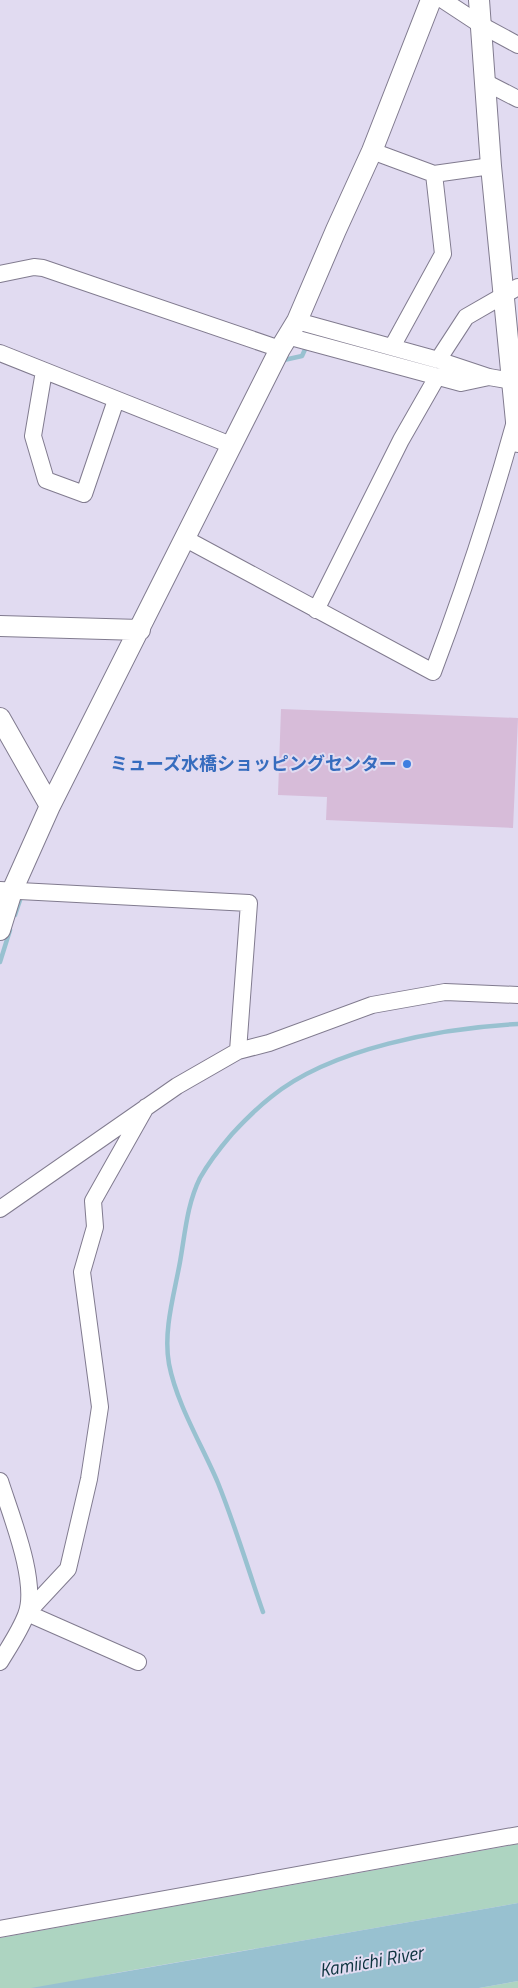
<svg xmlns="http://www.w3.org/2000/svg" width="518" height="1988" font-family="'Titillium Web','Noto Sans JP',sans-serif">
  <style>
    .green { fill: #add4c1 }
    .water { fill: #98c1d0 }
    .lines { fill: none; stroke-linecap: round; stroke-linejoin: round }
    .stream { stroke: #98c1d0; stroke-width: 4.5 }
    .building { fill: #d7bcd9 }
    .minor-casing { stroke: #817b8f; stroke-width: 18 }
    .tertiary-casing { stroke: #817b8f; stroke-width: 22 }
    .minor { stroke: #fff; stroke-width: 16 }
    .tertiary { stroke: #fff; stroke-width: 20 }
    .shop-dot { fill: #3f7fe0; stroke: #e1dbf1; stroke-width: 2 }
    .labels { text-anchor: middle; stroke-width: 4; stroke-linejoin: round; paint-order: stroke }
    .shop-label { font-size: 18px; font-weight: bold; fill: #366cbe; stroke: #e1dbf1; text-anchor: end }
    .water-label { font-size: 19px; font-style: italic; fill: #0d333f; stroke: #e1dbf1 }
  </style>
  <rect width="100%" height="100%" fill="#e1dbf1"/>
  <path class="green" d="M518,1844V1903L116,1973L41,1988H0V1938Z
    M518,1981V1988H479Z"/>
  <path class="water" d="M518,1903V1981L479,1988H31Z"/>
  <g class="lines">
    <path class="stream" d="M311,338L313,334L366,349
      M283,362L284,360L302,356L307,345
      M15,915L22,894
      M0,962L10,930
      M263,1612C248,1569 235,1525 218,1483C202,1445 177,1405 169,1364C163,1331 174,1295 180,1262C185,1234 187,1204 200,1178C209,1162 220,1148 232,1134C244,1121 257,1108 271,1097C331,1048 442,1028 518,1024"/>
  </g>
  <path class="building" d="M281,709L518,718L513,828L326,820L327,797L278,795Z"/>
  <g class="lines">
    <defs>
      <path id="minor" d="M443,0L481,25L518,45
        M485,82L518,99
        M372,151L434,174L491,166
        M0,274L34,267L43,268L280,349
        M297,321L438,360L489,377L518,382
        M287,336L461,383L489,377
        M392,347L443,254L434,174
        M0,353L231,445
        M438,360L466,317L518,287
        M44,371L33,436L46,480L84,494L116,400
        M184,538L433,672C464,590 491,508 514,425
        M316,610L401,440L437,377
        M0,890L249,903L238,1051
        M0,1209L177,1086L238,1051L269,1043L372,1005L445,992L518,995
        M0,1481C10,1513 39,1583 26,1615C20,1631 9,1647 0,1662
        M138,1662L27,1613L68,1569L89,1479L100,1407L82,1272L95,1227L93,1201L146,1107
        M0,1929L518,1835"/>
      <path id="tertiary" d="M479,0L491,166L518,442
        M0,626L140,630
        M0,718L50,806
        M0,930L12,891L50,806L280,349L297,321L336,230L372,151L431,0"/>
    </defs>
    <use href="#minor" class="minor-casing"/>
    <use href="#tertiary" class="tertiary-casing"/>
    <use href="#minor" class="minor"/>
    <use href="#tertiary" class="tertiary"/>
  </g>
  <circle class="shop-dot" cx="407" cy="764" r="5"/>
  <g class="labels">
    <g class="shop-label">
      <text x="397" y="770">ミューズ水橋ショッピングセンター</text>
    </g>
    <g class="water-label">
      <text transform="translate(371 1961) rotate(-10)" y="7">Kamiichi River</text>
    </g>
  </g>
</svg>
